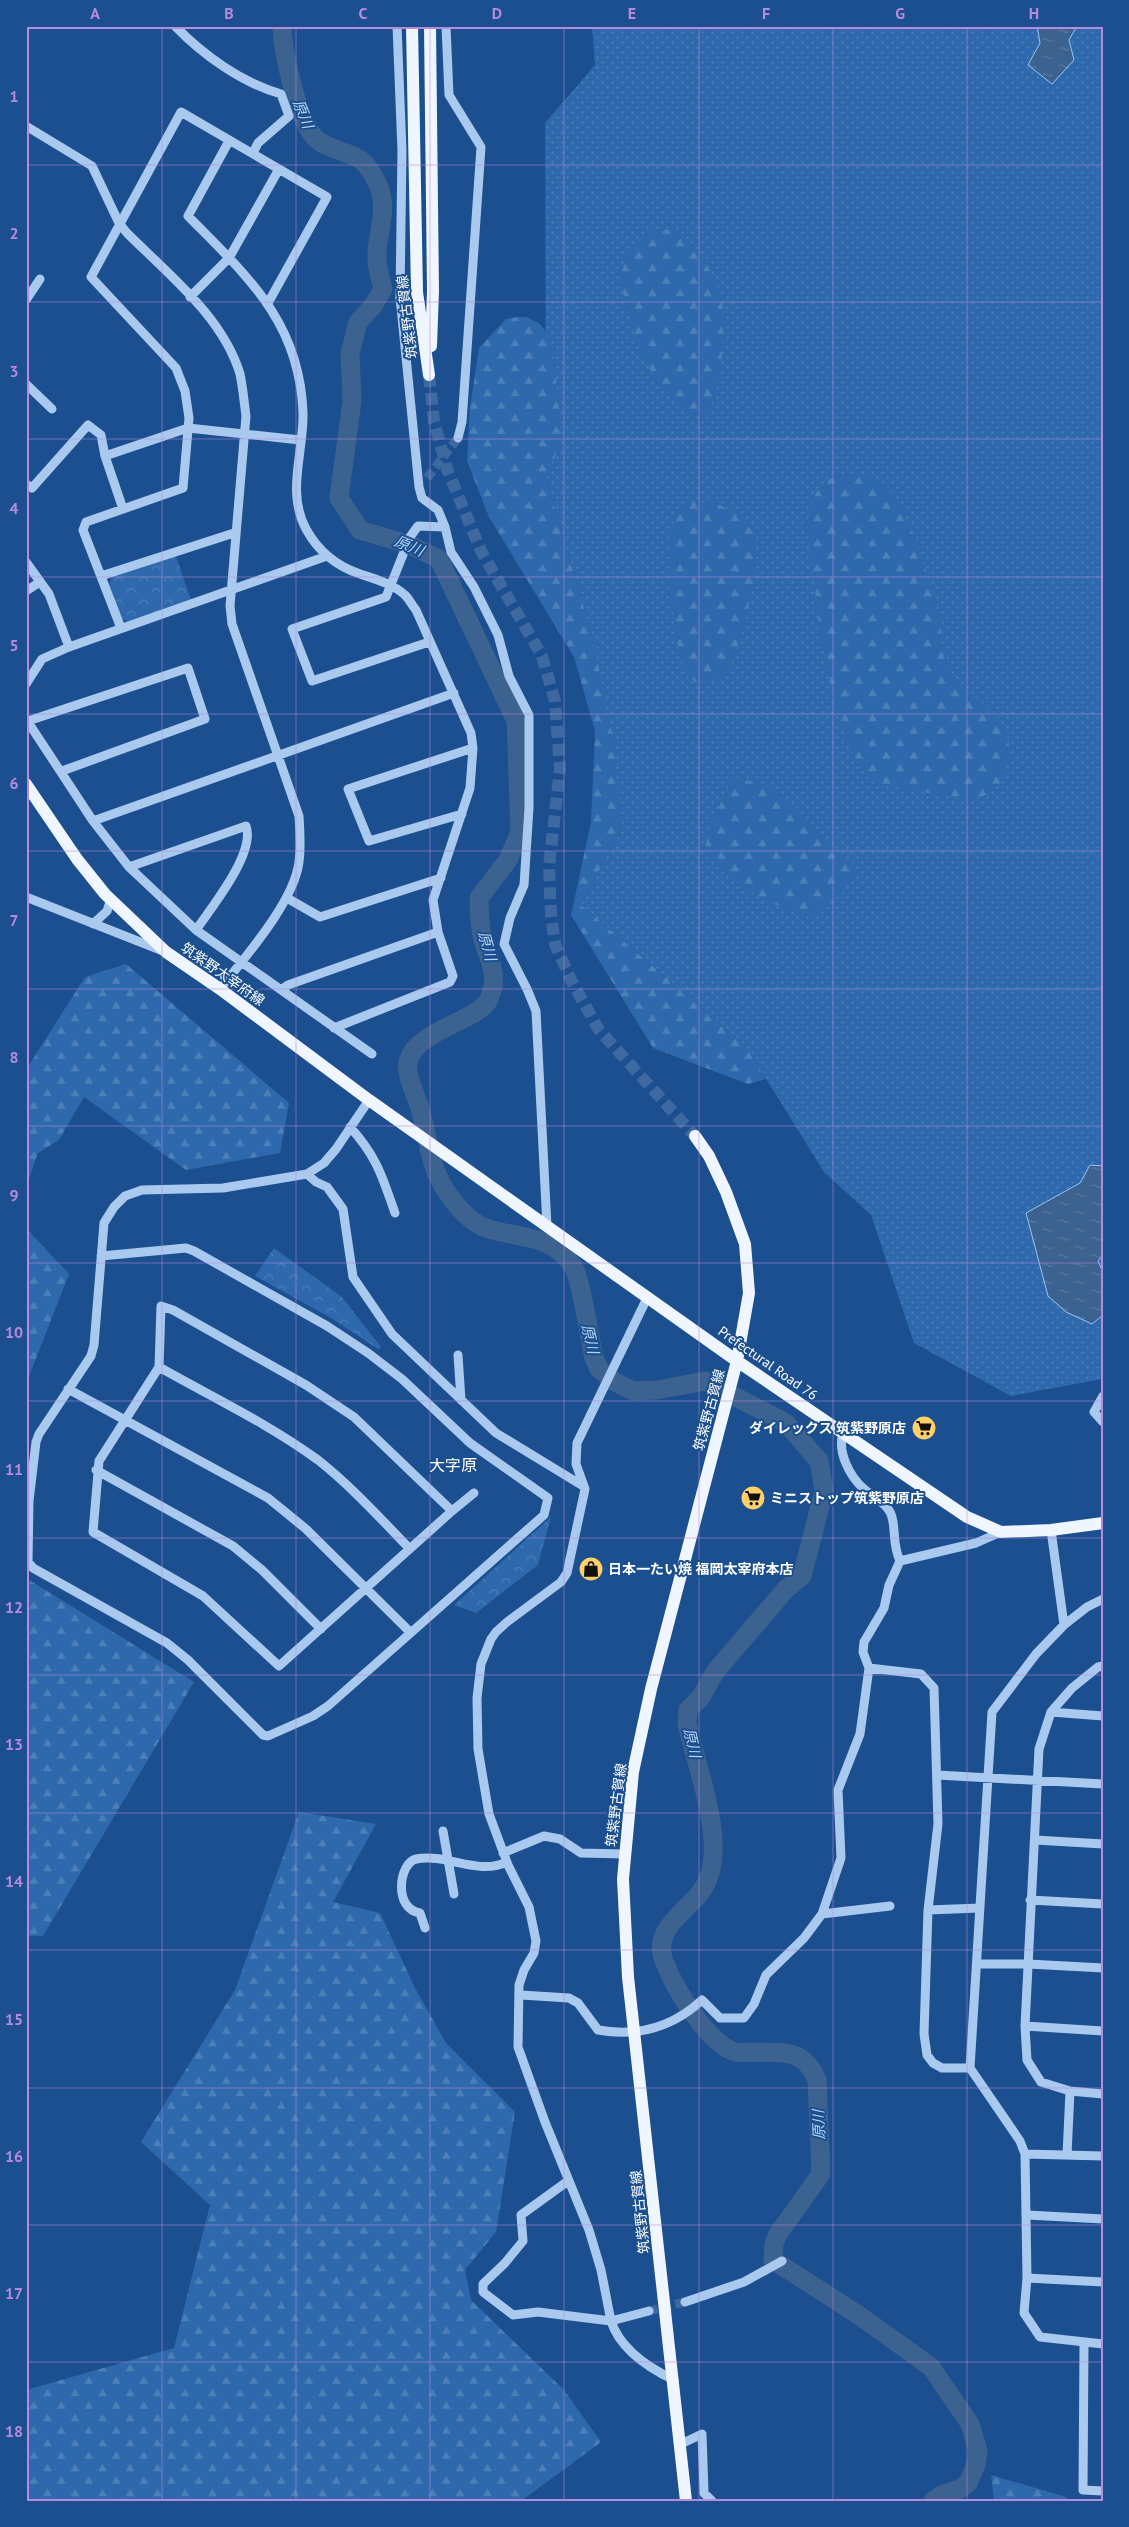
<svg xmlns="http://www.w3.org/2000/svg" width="1129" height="2527" font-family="'PT Sans','Noto Sans JP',sans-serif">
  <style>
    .grass { fill: url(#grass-dots) }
    .forest { fill: url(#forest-firs) }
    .park { fill: url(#park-crowns) }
    .water { fill: url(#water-ripples); stroke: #9cc4f0 }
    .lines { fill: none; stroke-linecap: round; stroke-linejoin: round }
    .river { stroke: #3c6290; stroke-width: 19 }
    .minor-tunnel { stroke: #3d69a0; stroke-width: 9; stroke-dasharray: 9 4.5; stroke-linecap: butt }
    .major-tunnel { stroke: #3d69a0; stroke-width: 12; stroke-dasharray: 12 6; stroke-linecap: butt }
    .minor { stroke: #a9c9ee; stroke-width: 9 }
    .major { stroke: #f0f6ff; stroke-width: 12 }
    .grid { fill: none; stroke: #b68bdc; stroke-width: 1; stroke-opacity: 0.55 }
    .labels { text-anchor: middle; stroke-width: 4; stroke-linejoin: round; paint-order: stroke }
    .street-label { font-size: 14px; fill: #fff; stroke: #1b4f8f }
    .poi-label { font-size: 14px; font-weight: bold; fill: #fff; stroke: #1b4f8f; text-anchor: start }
    .water-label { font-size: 15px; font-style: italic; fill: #b5d3f5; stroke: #1b4f8f }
    .quarter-label { font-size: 16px; fill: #fff; stroke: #1b4f8f }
    .neatline { fill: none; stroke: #b68bdc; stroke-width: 2 }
    .grid-label { font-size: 16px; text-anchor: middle; font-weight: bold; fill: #b68bdc }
  </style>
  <defs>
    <pattern id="grass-dots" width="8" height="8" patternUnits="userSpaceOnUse" patternTransform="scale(1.25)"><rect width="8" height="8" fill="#2e69ad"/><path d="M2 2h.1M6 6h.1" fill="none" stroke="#4d80b9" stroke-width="1.8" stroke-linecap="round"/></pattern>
    <pattern id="forest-firs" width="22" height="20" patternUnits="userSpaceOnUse" patternTransform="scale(1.25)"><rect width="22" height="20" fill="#2e69ad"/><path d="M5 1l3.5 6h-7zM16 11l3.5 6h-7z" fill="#4d80b9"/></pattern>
    <pattern id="park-crowns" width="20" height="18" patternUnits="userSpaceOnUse" patternTransform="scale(1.25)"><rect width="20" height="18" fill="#2e69ad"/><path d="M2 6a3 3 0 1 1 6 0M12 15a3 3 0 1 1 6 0" fill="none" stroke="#4d80b9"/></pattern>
    <pattern id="water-ripples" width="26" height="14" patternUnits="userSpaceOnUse" patternTransform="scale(1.25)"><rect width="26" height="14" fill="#3c6290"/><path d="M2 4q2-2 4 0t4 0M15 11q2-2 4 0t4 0" fill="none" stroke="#597aa1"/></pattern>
  </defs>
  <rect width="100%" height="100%" fill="#1b4f8f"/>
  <path class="grass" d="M592,26H1103L1102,1379L1011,1396L914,1343L871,1215L824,1172L745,1045L581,905L621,830L593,639L546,478L545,123L595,65Z"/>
  <path class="forest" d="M653,229C660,230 669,229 675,231C695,238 718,282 722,302C726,320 722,408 703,414C682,421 649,371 642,354C635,337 624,303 622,285C620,275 625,258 630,249C635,240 645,234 653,229Z
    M517,317H526L539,323L547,333L553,352L562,439L546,478L593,639L615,749L621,830L581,905L745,1045L766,1079L748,1084L653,1048L571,915L591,822L595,731L574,657L489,517L467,461L470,408L479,348L506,319Z
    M835,476C846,476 864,473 874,478C882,482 890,488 895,496C908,513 932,587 938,611C942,627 940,650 947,665C964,698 1018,712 1008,761C1002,789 987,802 958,798C941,795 885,787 873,779C827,747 815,582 807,526C811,503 813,488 835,476Z
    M713,502C728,508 748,519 754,535C762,558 742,650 727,671C724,676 716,678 711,681C683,696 676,639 674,621C672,589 664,537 678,509L693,503Z
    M735,778L764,784L855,865C858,874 852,880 846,888C838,897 823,913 810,914C788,917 712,873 706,851C703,838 724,797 730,783Z
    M126,964L289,1103L280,1153L186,1170L84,1097L59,1140L38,1153L26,1188V1070L85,977Z
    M26,1228L69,1274L26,1384Z
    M26,1578L194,1682L43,1936H26Z
    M299,1812L376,1824L333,1902L380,1913L415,1988L446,2043L515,2112L496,2232L465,2270L471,2300L564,2390L601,2442L521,2501H26V2390L174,2348L210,2205L141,2142L235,1990Z
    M991,2475L1066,2497L1070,2501H994Z"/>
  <path class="park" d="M176,556L191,600L128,622L121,618L109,585L112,577Z
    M274,1248L342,1297L381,1347L378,1349L331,1318L255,1276Z
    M551,1517L538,1565L476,1613L454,1605Z"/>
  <path class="water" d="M1037,26H1077L1069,40L1074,60L1052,84L1028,65L1040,43Z
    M1090,1165L1103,1166V1255L1098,1261L1103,1272V1315L1092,1324L1066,1312L1048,1296L1026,1213L1080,1183Z"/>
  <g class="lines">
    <path class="river" d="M282,26C282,51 299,130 320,142C347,158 362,148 378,185C389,208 377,232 377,256C376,266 381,279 383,289L373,306L358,322L350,353L352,401L339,498L360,530L410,545L439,559L516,721L520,832L508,860L479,898C479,911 480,924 482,936C486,954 498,971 492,991C490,995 489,1001 486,1004C468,1024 402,1035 408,1072C410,1086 418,1099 421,1112C432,1153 429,1174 459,1208C468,1218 477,1226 489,1229C522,1239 551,1234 573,1266C581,1279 590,1340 594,1358L599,1369L615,1382L633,1391L657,1390L705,1381L786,1423L819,1461L824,1491L802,1576L786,1589L715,1672L701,1697L688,1710L687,1723C696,1766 725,1838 708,1879C697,1909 650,1924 664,1961C674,1987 707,2043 735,2052C739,2053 746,2052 750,2052C781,2053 804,2047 817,2080L821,2174L778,2234L774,2244L773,2260L860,2316L931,2367L970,2424L978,2451L976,2465L968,2483L960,2489L941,2495L933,2501"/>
    <path class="minor-tunnel" d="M427,478L458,438
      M649,2311L685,2302"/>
    <path class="major-tunnel" d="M429,375L434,421L447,469L481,551L542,656L555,701L560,769L549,866L551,915L555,944L571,980L599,1030L695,1136"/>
    <path class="minor" d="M175,26C203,55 242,83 281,94L289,116L258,143L253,153
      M397,26L402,151L400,297L419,487L422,498L438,510L445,527L451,552L474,587L498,635L509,676L529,715V808L524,885L510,918L504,944L527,989L536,1011L547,1226
      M446,26L449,95L481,147L462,422L458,438
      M26,126L92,166L119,223L127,233C168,274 223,317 240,374C243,388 244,402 246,416L230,606L232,624L299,816C300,831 301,847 299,862C294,902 245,957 220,989
      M229,141L188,216C247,276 300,322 303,413C304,452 286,492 306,529C318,551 336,566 360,574C375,579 393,584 405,595C409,599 412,605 416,610L471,733L473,748L470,788L433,900L438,932L453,976L450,982L334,1028
      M190,297L229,258L279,169
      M26,300L40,279
      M26,384L52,409
      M26,484L32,488L88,425L101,435L105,456
      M123,509L105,456L188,428L300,440
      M26,562L49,594L69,647
      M101,576L234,533
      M26,591L40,582
      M121,628L83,530L86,522L183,488L189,418L185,391L176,368L91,277L181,112L327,197L268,303
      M429,642L312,681L292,629L386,597L410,537L418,526L445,527
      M26,684L42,659L69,647L327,556
      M26,719L93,821L129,867L196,930L372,1054
      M28,721L188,668L205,719L62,771
      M462,814L369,841L348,789L473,748
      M93,821L454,693
      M129,867L246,826C256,853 211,908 196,930
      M26,897L163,951
      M287,898L320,917L441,878
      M93,924L107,911L111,899
      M281,990L288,985L438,932
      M350,1127C377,1157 382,1176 395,1213
      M307,1174L316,1182L327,1187L343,1209L353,1277L392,1334L496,1433L583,1486
      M101,1256L186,1248L194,1251L327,1326L368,1353L402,1379L470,1443L548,1498L544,1515L328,1706L313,1716L268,1736L263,1735L188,1660L167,1643L33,1568L28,1562L29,1501L36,1442L39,1434L91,1356L94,1345L104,1223L114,1207L125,1196L142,1190L223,1188L307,1174L324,1163L336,1149L369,1100
      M648,1296L577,1443L576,1464L585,1489L567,1573L561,1582L507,1622L496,1632L491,1639L481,1664L477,1698L478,1749L489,1814L508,1865L529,1907L536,1941L534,1953L524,1970L519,1985L518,2047L545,2122L589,2230L601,2270L611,2321L649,2311
      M161,1306L173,1310L306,1385L354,1417L452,1511L279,1666L203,1596L93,1532L99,1461L159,1367Z
      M458,1355L461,1400
      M159,1367C212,1397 269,1424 318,1460C351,1486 380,1518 409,1548
      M68,1389L268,1498L306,1529L410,1632
      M1103,1396L1094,1412L1103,1422
      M843,1433C837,1452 850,1477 864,1489C873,1497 884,1501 890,1512C897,1525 891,1542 900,1561
      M96,1470L233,1546L262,1570L321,1629
      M452,1511L474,1493
      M1051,1530L1064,1625
      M1103,1599L1087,1607L1064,1625L1036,1654L992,1712L970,2068L1020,2141L1025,2154L1027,2278L1024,2313L1040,2337L1103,2344
      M1103,1666L1098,1667L1072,1688L1051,1712L1039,1749L1025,2026L1027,2060L1041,2082L1070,2091L1103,2094
      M869,1668L921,1674L934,1688L938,1824L928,1910L924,2034L927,2055L933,2063L942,2068H970
      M1051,1712L1103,1716
      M937,1775L1103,1784
      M443,1831L454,1894
      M1035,1840L1103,1844
      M503,1853L544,1836L560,1839L581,1853L625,1854
      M1030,1900L1103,1904
      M928,1910L980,1908
      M822,1914L890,1906
      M425,1928L420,1913C393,1909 399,1863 416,1859C447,1853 478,1876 507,1862
      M977,1964H1028L1103,1968
      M521,1995L569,1998L578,2003L598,2030C638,2037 673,2027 702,2000L720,2018H744L754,2004L766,1975L804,1938L822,1914L841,1858L838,1790L860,1734L869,1668L863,1652L864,1642L884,1608L889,1585L900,1561L976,1543L1001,1532
      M1025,2026L1103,2031
      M1025,2154L1103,2156
      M1067,2155L1070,2091
      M568,2181L521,2215L523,2241L505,2263L483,2284V2292L513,2315L538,2312L611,2321C620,2349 649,2368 674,2380
      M1027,2215L1103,2219
      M1027,2278L1103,2282
      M685,2302L744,2282L782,2261
      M1084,2344L1083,2490L1103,2491
      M681,2444L702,2434L704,2493L712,2501"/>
    <path class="major" d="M412,26L417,292L429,375
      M430,26L433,291L431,346
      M26,784L77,859L105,894L166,952L220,989L369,1100L737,1361L967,1517L1001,1532L1051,1530L1103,1523
      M686,2501L628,1977L623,1879L633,1772L651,1689L737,1361L749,1293L745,1244L726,1192L709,1156L695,1136"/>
  </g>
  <path class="grid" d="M162,26V2501M296,26V2501M430,26V2501M564,26V2501M699,26V2501M833,26V2501M967,26V2501M26,165H1103M26,302H1103M26,439H1103M26,577H1103M26,714H1103M26,851H1103M26,989H1103M26,1126H1103M26,1263H1103M26,1401H1103M26,1538H1103M26,1675H1103M26,1813H1103M26,1950H1103M26,2088H1103M26,2225H1103M26,2362H1103"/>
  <defs>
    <symbol id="supermarket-disc" viewBox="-11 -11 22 22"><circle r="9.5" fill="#ffd166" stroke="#1b4f8f"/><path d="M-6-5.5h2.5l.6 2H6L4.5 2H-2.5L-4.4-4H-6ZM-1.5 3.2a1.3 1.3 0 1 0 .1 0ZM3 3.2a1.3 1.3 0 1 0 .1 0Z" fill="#111"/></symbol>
    <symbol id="shop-disc" viewBox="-11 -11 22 22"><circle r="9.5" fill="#ffd166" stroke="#1b4f8f"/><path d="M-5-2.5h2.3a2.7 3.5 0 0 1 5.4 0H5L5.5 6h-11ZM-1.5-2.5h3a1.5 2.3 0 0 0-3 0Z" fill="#111"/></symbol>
  </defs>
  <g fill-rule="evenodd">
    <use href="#supermarket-disc" x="910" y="1414" width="28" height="28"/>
    <use href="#supermarket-disc" x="739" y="1484" width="28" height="28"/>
    <use href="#shop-disc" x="577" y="1555" width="28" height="28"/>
  </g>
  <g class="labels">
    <g class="street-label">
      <text transform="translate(407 317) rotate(-97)" y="5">筑紫野古賀線</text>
      <text transform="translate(223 974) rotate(35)" y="5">筑紫野太宰府線</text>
      <text transform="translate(768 1363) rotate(35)" y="5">Prefectural Road 76</text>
      <text transform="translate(709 1410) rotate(-75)" y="5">筑紫野古賀線</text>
      <text transform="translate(616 1805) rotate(-83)" y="5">筑紫野古賀線</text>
      <text transform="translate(640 2212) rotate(-96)" y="5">筑紫野古賀線</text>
    </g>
    <g class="poi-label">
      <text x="906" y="1433" text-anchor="end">ダイレックス 筑紫野原店</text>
      <text x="770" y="1503">ミニストップ筑紫野原店</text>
      <text x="608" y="1574">日本一たい焼 福岡太宰府本店</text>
    </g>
    <g class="water-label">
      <text transform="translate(303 114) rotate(68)" y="5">原川</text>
      <text transform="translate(409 546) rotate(22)" y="5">原川</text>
      <text transform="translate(487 946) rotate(75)" y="5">原川</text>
      <text transform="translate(590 1339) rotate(77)" y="5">原川</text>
      <text transform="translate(692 1743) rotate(77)" y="5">原川</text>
      <text transform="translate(819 2125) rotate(-92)" y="5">原川</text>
    </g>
    <g class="quarter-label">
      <text x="453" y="1471">大字原</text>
    </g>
  </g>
  <rect width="1129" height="2527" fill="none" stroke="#1b4f8f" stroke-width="55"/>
  <rect x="28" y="28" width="1074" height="2472" class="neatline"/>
  <g class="grid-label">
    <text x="95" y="19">A</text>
    <text x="229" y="19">B</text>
    <text x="363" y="19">C</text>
    <text x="497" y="19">D</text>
    <text x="632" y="19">E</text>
    <text x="766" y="19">F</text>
    <text x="900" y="19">G</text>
    <text x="1034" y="19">H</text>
    <text x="14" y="102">1</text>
    <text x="14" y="239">2</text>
    <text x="14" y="377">3</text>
    <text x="14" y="514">4</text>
    <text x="14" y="651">5</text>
    <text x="14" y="789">6</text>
    <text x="14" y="926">7</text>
    <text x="14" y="1063">8</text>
    <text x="14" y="1201">9</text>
    <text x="14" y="1338">10</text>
    <text x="14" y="1475">11</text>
    <text x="14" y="1613">12</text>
    <text x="14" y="1750">13</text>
    <text x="14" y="1887">14</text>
    <text x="14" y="2025">15</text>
    <text x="14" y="2162">16</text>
    <text x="14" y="2299">17</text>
    <text x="14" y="2437">18</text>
  </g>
</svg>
